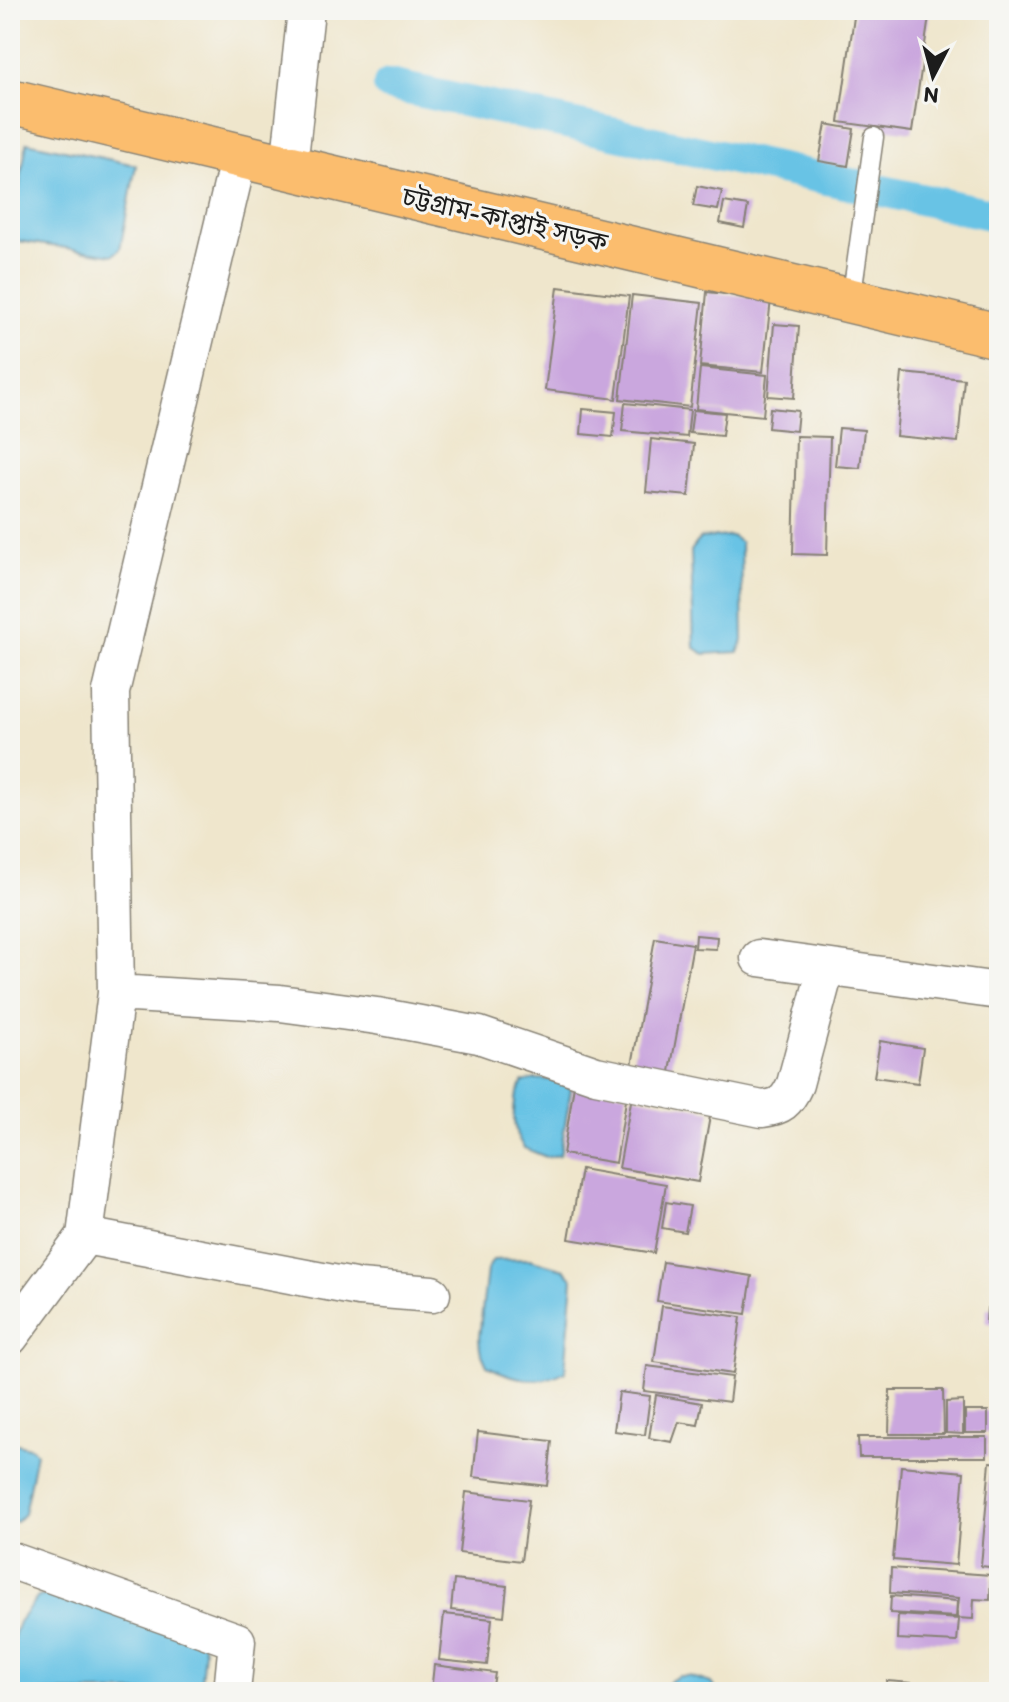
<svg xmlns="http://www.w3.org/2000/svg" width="1009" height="1702" font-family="Itim,'Noto Sans Bengali',sans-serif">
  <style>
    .water { fill: #67c3e5; stroke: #427080; stroke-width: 2 }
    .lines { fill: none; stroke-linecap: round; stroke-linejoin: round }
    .canal { stroke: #67c3e5; stroke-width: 32 }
    .building { fill: #caa7de }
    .service-casing { stroke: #868174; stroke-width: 21 }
    .minor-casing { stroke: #868174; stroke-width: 39 }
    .primary-casing { stroke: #868174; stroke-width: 47 }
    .service { stroke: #fff; stroke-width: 18 }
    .minor { stroke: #fff; stroke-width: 36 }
    .primary { stroke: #fbbd6e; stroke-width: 44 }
    .labels { text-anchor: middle; stroke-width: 6; stroke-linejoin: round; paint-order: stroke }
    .street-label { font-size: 26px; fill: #1c1c1c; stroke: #f6f6f2 }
  </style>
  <rect width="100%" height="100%" fill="#f6f6f2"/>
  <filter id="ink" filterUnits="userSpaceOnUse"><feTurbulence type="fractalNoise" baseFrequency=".0125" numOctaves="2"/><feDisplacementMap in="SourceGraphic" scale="16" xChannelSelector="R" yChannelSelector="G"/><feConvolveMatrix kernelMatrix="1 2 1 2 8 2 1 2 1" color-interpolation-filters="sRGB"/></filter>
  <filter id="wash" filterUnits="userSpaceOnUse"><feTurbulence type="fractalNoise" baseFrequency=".006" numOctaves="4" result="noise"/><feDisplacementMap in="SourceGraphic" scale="32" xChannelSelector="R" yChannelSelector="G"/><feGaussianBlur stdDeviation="1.8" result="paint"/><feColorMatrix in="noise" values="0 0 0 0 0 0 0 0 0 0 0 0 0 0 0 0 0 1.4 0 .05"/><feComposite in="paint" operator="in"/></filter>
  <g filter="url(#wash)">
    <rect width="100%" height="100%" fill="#efe6cc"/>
    <path class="water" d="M27,142L136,165L120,249L113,255L19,241L11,233Z
      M732,536L741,543L743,641L738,652L704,654L694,647L691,551L700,538Z
      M536,1079L558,1080L571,1089L560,1155L546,1157L524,1148C510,1128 511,1102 523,1082Z
      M529,1259L564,1269L573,1279L565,1371C540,1387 512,1378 487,1366L480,1350L479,1337L487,1270L493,1260Z
      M10,1442L32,1448L36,1453L24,1514L16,1522L10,1521Z
      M64,1591L199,1623L204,1650L200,1692H10V1647L19,1622L38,1597Z
      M679,1676H689L711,1683L717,1692H660L670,1681Z"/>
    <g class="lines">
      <path class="canal" d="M389,85L999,216"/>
    </g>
    <g id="blocks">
      <path class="building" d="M855,10H930L912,132L839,122Z
        M826,124L854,129L848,166L819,161Z
        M697,186L722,191L718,210L693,206Z
        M724,202L748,206L744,228L720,223Z
        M558,287L629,296L616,399L545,390Z
        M707,292L771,299L763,372L700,366Z
        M632,295L702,303L690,407L620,399Z
        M774,324L799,326L794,398L768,396Z
        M700,368L767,375L763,416L696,409Z
        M902,373L964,379L958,442L896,436Z
        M625,403L690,410L687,437L622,431Z
        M770,408L798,411L796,431L768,428Z
        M583,409L616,412L613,437L581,434Z
        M693,410L725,413L722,436L690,433Z
        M839,428L864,430L860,468L835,466Z
        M796,436L830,437L827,555L793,554Z
        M651,439L694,444L689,496L646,492Z
        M696,935L717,937L716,949L695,948Z
        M655,938L693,944L669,1077L631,1071Z
        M880,1041L923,1048L918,1083L874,1077Z
        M574,1085L627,1094L616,1163L563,1154Z
        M632,1096L711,1111L698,1182L619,1168Z
        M581,1169L666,1184L654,1253L569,1239Z
        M666,1202L690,1206L685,1232L662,1228Z
        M663,1262L752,1276L746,1314L657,1301Z
        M662,1306L741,1317L733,1374L654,1362Z
        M987,1308L999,1309V1324L986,1323Z
        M647,1366L732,1377L729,1402L644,1391Z
        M890,1390H943L944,1434H889Z
        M619,1392L650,1396L645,1435L614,1431Z
        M656,1395L702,1403L698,1425L679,1422L672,1442L649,1438Z
        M963,1401V1434L946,1433V1402Z
        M965,1411H988V1433H965Z
        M478,1432L552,1441L547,1486L473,1477Z
        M858,1437H987V1457H859Z
        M990,1462L999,1463V1568L981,1566Z
        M901,1466L964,1472L956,1565L893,1560Z
        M466,1492L529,1500L521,1561L459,1553Z
        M891,1568L991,1575L990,1600L974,1599L973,1619L957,1618L959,1598L890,1593Z
        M454,1580L507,1586L504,1616L451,1610Z
        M891,1596L957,1601L956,1617L890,1613Z
        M444,1614L492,1619L487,1665L439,1660Z
        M898,1615L959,1619L957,1642L897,1639Z
        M434,1665L495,1673L492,1692H431Z
        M887,1681L924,1684L923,1692H886Z"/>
    </g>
  </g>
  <g filter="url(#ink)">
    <use href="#blocks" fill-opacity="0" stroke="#868174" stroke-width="2"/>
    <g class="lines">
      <defs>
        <path id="service" d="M851,301L874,137"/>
        <path id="minor" d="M289,167L306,10
          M759,958L999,991
          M116,993L280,1003L377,1016L479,1035L596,1075L762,1109C781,1107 787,1102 795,1084L826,968
          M85,1236L359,1288L432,1294
          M10,1337L85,1236L116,993L111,692L239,156
          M10,1560L237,1641L232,1692"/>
        <path id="primary" d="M10,101L999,336"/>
      </defs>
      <use href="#service" class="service-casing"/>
      <use href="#minor" class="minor-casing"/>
      <use href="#primary" class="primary-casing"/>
      <use href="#service" class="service"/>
      <use href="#minor" class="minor"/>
      <use href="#primary" class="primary"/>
    </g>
  </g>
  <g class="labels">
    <g class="street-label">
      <text transform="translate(505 219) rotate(13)" y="9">চট্টগ্রাম-কাপ্তাই সড়ক</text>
    </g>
  </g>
  <rect width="1009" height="1702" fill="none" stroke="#f6f6f2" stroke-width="40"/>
  <g transform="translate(933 76) rotate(186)" stroke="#f6f6f2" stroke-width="6" paint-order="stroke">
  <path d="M0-6L14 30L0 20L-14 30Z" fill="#1c1c1c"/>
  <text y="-12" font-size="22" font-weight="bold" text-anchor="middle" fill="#1c1c1c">N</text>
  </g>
</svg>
